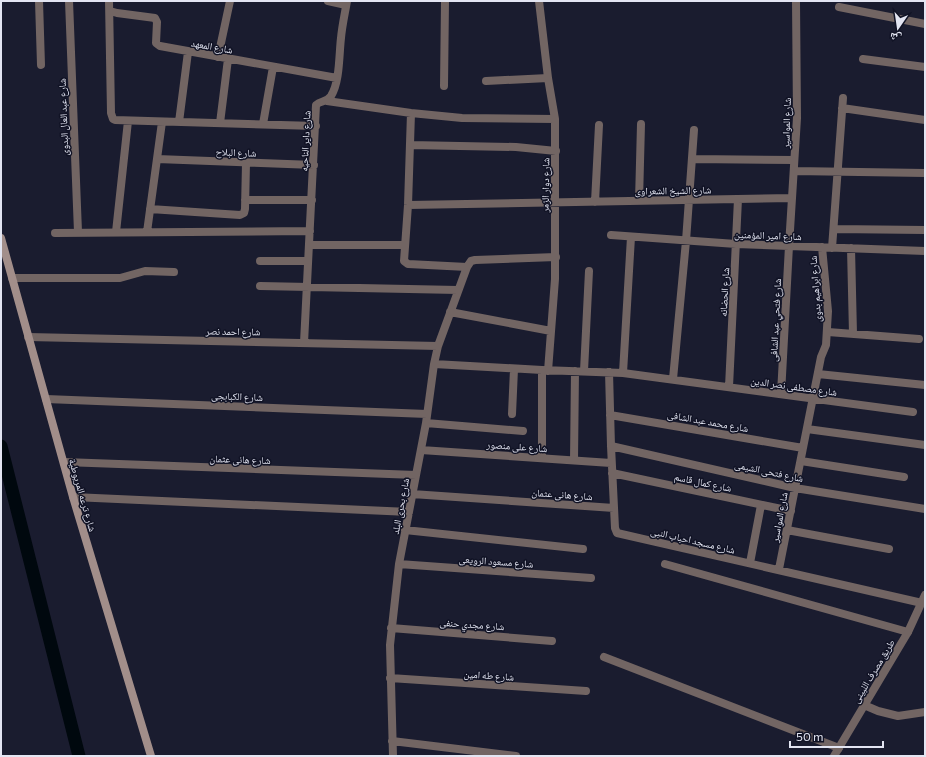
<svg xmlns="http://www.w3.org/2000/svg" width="926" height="757" font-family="Commissioner,'Noto Naskh Arabic',sans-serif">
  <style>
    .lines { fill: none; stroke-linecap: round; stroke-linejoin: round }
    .canal { stroke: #00080e; stroke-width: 13 }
    .minor { stroke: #726563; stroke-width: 8 }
    .tertiary { stroke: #726563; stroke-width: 8 }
    .secondary { stroke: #a28e8a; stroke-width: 8 }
    .labels { text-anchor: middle; stroke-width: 3; stroke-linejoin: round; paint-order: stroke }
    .street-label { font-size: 10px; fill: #e3e5f2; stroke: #111325 }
  </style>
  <rect width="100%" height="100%" fill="#1a1c2f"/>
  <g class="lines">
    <path class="canal" d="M1,446L79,756"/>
    <path class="minor" d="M39,1L41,65
      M69,1L78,232
      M109,1L111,113L113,119L115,120L316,126
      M328,1L346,5
      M539,1L548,78L555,119V279L548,371
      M839,7L925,24
      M110,11L117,13L155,18L157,22L156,43L160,46L337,78
      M218,57L230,1
      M863,59L925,67
      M486,81L548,78
      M444,86L445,1
      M327,101L411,113L462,118L555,119
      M842,108L925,120
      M411,113L408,205L404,261L408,264L467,267
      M179,122L188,52
      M220,123L228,59
      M263,124L273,67
      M410,145L516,147L556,151
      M157,159L314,165
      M692,159L794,160
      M794,171L925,173
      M245,200H312
      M639,201L641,124
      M595,202L599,125
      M408,205L792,198
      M150,209L240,215L244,213L245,209L246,163
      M834,229L925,230
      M116,232L128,121
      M147,232L162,122
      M55,233L310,231
      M611,235L736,244L925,251
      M309,245H405
      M832,248L843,98
      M851,248L853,334
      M260,261H308
      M12,278H120L145,271L174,272
      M260,286L458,290
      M450,312L551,331
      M828,332L919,339
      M28,337L438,346
      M304,343L316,105C321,100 326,103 331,96C340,82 339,54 341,38C342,26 345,13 347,1
      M434,364L542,370L623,373L913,412
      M584,371L589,271
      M609,372L611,446L615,528L617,533L922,603
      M623,373L631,237
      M818,374L925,385
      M673,379L686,241L694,130
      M729,387L738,199
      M781,394L789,246L797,118L796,1
      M46,399L427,414
      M512,414L514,369
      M610,415L803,448
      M426,423L523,431
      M807,429L925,445
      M611,446L795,488L925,509
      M421,450L611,463
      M542,458V370
      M574,460L575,371
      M801,461L904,477
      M64,462L416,475
      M612,473L791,511
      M412,494L614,508
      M73,497L409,512
      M405,530L583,549
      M787,530L889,549
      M750,563L761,505
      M399,564L591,578
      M665,564L908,632
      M779,569L821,357L826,345L828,311L822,247
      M391,628L552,641
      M604,657L839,748
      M390,678L586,691
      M864,705L878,711L898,716L925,712
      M392,741L516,756
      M393,756L390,645L399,564L426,423L434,364L438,346L467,267L471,261L475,260L556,257"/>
    <path class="tertiary" d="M834,756L908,632L925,595"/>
    <path class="secondary" d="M1,238L73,497L151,756"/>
  </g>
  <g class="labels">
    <g class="street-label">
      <text transform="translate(212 46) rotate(10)" y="4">شارع المعهد</text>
      <text transform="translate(63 117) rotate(-92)" y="4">شارع عبد العال البدوى</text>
      <text transform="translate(786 123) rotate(-88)" y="4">شارع المواسير</text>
      <text transform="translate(305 141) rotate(-87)" y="4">شارع داير الناحيه</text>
      <text transform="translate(236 152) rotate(2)" y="4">شارع البلاح</text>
      <text transform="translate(545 185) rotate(-89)" y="4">شارع دوار الزمر</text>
      <text transform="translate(673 190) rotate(-1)" y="4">شارع الشيخ الشعراوى</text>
      <text transform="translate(768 235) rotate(2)" y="4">شارع امير المؤمنين</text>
      <text transform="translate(815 289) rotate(-94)" y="4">شارع ابراهيم بدوى</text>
      <text transform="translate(724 292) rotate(-87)" y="4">شارع الحضانه</text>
      <text transform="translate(775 320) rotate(-87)" y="4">شارع فتحي عبد الشافى</text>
      <text transform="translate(233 331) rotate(1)" y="4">شارع احمد نصر</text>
      <text transform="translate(794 386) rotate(8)" y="4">شارع مصطفى نصر الدين</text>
      <text transform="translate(237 396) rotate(2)" y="4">شارع الكبابجى</text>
      <text transform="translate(708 421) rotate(10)" y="4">شارع محمد عبد الشافى</text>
      <text transform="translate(517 446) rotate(4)" y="4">شارع على منصور</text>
      <text transform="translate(240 459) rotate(2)" y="4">شارع هانى عثمان</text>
      <text transform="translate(769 471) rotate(12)" y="4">شارع فتحى الشيمى</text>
      <text transform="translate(703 482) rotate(12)" y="4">شارع كمال قاسم</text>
      <text transform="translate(562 494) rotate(4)" y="4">شارع هانى عثمان</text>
      <text transform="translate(83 495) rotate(74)" y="4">شارع ترعه المريوطية</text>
      <text transform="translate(400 506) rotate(-79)" y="4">شارع بحرى البلد</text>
      <text transform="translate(779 517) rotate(-79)" y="4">شارع المواسير</text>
      <text transform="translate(693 540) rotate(13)" y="4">شارع مسجد احباب النبى</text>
      <text transform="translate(496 561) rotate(4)" y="4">شارع مسعود الرويعى</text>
      <text transform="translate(472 624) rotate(4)" y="4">شارع مجدي حنفى</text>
      <text transform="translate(873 671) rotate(-59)" y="4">طريق مصرف اللبينى</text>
      <text transform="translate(489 675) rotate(4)" y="4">شارع طه امين</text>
    </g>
  </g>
  <rect width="926" height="757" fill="none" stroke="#e3e5f2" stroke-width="4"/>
  <g transform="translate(898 28) rotate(193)" stroke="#111325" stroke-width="3" paint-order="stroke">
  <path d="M0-3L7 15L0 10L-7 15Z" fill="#e3e5f2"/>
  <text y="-6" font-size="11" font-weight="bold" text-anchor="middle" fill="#e3e5f2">ش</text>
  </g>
  <path d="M790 741v6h93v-6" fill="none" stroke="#e3e5f2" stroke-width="2"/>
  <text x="796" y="741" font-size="12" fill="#e3e5f2" stroke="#111325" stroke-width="3" paint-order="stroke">50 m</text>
</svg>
